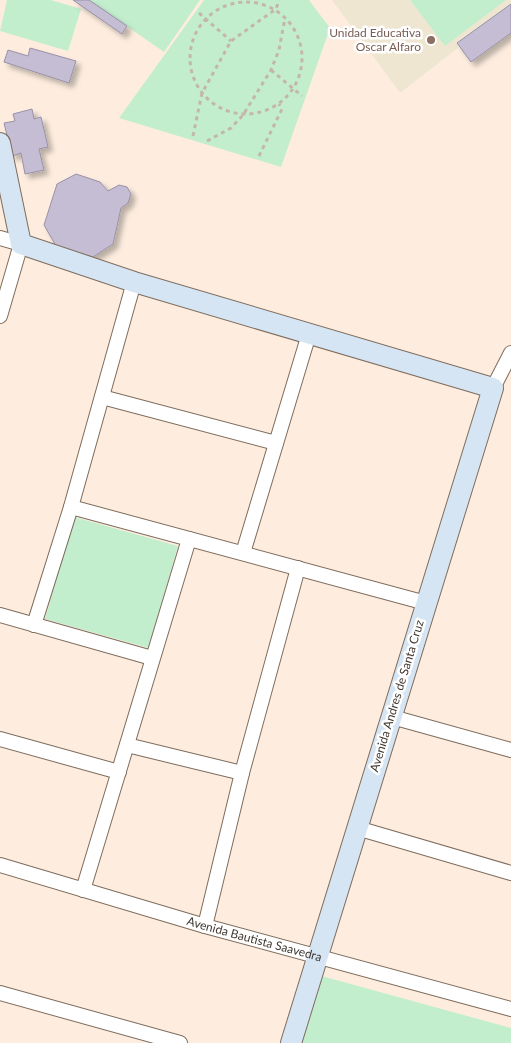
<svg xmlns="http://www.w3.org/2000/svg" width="511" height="1043" font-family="Lato,sans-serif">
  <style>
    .education { fill: #efe6d1 }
    .green { fill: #c2eece }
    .building { fill: #c4bdd4; stroke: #9891a6; filter: url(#shadow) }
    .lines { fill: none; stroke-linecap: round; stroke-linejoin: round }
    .street-casing { stroke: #7e6d5d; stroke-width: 16 }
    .secondary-casing { stroke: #7e6d5d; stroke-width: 22 }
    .path { stroke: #c4b6aa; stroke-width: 3; stroke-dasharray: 4 4; stroke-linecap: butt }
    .street { stroke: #fff; stroke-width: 14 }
    .secondary { stroke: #d5e5f4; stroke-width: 20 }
    .education-dot { fill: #8d6e63; stroke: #fff; stroke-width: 2 }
    .labels { text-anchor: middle; stroke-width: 5; stroke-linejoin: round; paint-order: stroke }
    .education-label { font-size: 12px; fill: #785e54; stroke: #fff; text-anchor: end }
    .street-label { font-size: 12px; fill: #413932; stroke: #fff }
  </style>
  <defs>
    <filter id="shadow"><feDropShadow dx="4.5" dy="4.5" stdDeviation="2.5" flood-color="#0004"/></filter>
  </defs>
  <rect width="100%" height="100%" fill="#feeddf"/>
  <path class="education" d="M332,0H511V33L471,62L459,47L400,93Z"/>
  <path class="green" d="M7,0H51L81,9L68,51L0,31Z
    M89,0H200L164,52Z
    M204,0H309L330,28L281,167L119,118Z
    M410,0H506L445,46Z
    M74,517L178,546L149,648L45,619Z
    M318,975L511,1028V1043H298Z"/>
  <path class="building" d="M73,0H89L127,26L122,34Z
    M511,4V33L471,62L457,43Z
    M30,48L76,61L69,83L4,62L8,50L28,56Z
    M32,109L34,119L41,117L48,147L39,149L44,170L25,174L21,153L12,156L4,123L15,121L13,114Z
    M76,174L100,182L108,191L119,185L127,187L131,194L128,203L121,208L113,244L93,257L56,246L44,225L57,184Z"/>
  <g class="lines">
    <defs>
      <g id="street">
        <path d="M0,238L21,244L0,316"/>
        <path d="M493,388L511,353"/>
        <path d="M102,397L276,443"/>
        <path d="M71,507L426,603"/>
        <path d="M243,553L309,334"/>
        <path d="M0,615L152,658"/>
        <path d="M34,625L71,507L134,282"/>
        <path d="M392,717L511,750"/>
        <path d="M0,739L119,772"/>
        <path d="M127,745L242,773"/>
        <path d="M357,828L511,873"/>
        <path id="s1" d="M0,865L205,926L511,1009"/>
        <path d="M83,890L189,539"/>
        <path d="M205,926L242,773L298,568"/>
        <path d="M0,993L180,1043"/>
      </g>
      <path id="secondary" d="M0,143L21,244L134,282L493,388L291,1043"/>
    </defs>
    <use href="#street" class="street-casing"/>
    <use href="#secondary" class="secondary-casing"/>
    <path class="path" d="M190 58a56 56 0 1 1 112 0a56 56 0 1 1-112 0Z
      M199,13L231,41
      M271,70L302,96
      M193,136L202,93L231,41L276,9L279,0
      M207,141L231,128L243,115L271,70L279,50L285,18
      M259,156L282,109L279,104"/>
    <use href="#street" class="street"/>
    <use href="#secondary" class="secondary"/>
  </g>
  <circle class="education-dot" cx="431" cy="40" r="5"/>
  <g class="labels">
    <g class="education-label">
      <text x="421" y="37">Unidad Educativa<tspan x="421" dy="14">Oscar Alfaro</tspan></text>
    </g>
    <g class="street-label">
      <text transform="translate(397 696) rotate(-73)" y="4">Avenida Andres de Santa Cruz</text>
      <text dy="4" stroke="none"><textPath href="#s1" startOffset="265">Avenida Bautista Saavedra</textPath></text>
    </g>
  </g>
</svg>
